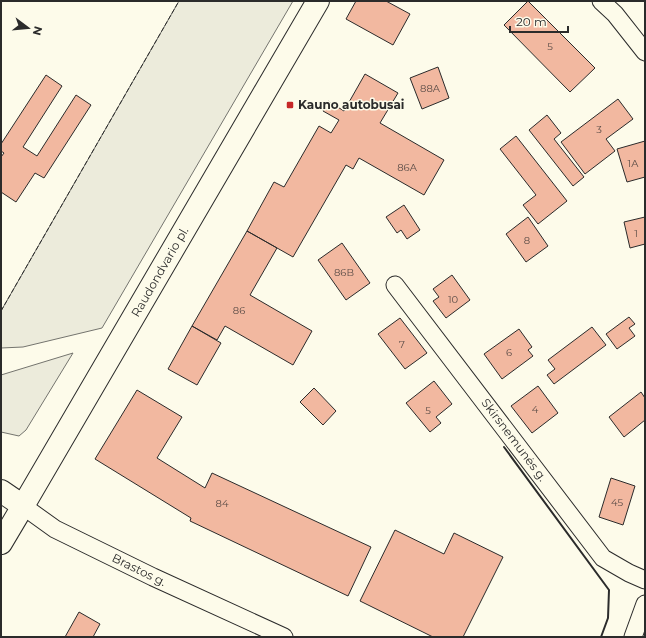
<svg xmlns="http://www.w3.org/2000/svg" width="646" height="638" font-family="Montserrat,sans-serif">
  <style>
    .green { fill: #ecebdb; stroke: #74746e }
    .building { fill: #f2b8a0; stroke: #2b2b2b }
    .lines { fill: none; stroke-linecap: round; stroke-linejoin: round }
    .minor-casing { stroke: #2b2b2b; stroke-width: 19 }
    .secondary-casing { stroke: #2b2b2b; stroke-width: 24 }
    .primary-casing { stroke: #2b2b2b; stroke-width: 24 }
    .minor { stroke: #fdfbea; stroke-width: 17 }
    .secondary { stroke: #fdfbea; stroke-width: 22 }
    .primary { stroke: #fdfbea; stroke-width: 22 }
    .fence { stroke: #2b2b2b; stroke-width: 1; stroke-dasharray: 5 2; stroke-linecap: butt }
    .wall { stroke: #2b2b2b; stroke-width: 2 }
    .poi-dot { fill: #c62828; stroke: #fdfbea; stroke-width: 1.5 }
    .labels { text-anchor: middle; stroke-width: 3; stroke-linejoin: round; paint-order: stroke }
    .number-label { font-size: 10px; fill: #5d4e48 }
    .poi-label { font-size: 12px; font-weight: bold; fill: #2b2b2b; stroke: #fdfbea; text-anchor: start }
    .street-label { font-size: 12px; fill: #2b2b2b; stroke: #fdfbea }
  </style>
  <rect width="100%" height="100%" fill="#fdfbea"/>
  <path class="green" d="M179,1H293L102,328L23,347L1,348V311Z
    M73,353L26,430L19,436L1,432V375Z"/>
  <path class="building" d="M356,1H386L410,14L393,45L346,19Z
    M528,1L595,68L570,92L504,25Z
    M438,67L449,98L422,109L410,78Z
    M365,74L398,93L380,123L444,160L424,195L359,158L353,169L346,165L293,257L247,231L274,182L284,187L319,126L331,133L339,120L323,111L328,101L344,111Z
    M46,75L62,86L23,147L37,156L76,95L91,105L44,178L35,173L16,202L1,192V157L4,153L1,151V144Z
    M618,99L633,119L606,139L615,151L585,174L561,142Z
    M547,115L561,133L554,139L584,177L573,186L529,130Z
    M516,136L567,201L538,224L523,205L536,195L500,149Z
    M645,141V177L627,182L617,149Z
    M404,205L420,230L407,239L401,230L397,233L386,217Z
    M528,217L548,246L526,262L506,234Z
    M645,217V244L630,248L624,222Z
    M247,231L277,248L250,295L312,331L293,365L225,326L217,340L192,326Z
    M342,243L370,283L346,300L318,260Z
    M452,275L470,300L446,318L433,301L439,297L433,289Z
    M629,317L635,324L629,328L635,336L617,349L606,334Z
    M400,318L427,353L405,369L378,334Z
    M192,326L221,343L197,385L168,369Z
    M592,327L606,345L554,384L547,375L555,369L548,360Z
    M519,329L532,347L528,350L533,356L502,379L484,354Z
    M434,381L452,404L436,417L441,423L430,432L406,403Z
    M538,386L558,413L532,433L511,406Z
    M314,388L336,411L323,425L300,402Z
    M137,390L182,417L157,458L205,488L212,473L371,547L348,596L190,521L191,518L95,459Z
    M641,392L645,398V420L624,437L609,417Z
    M611,478L635,486L623,525L599,517Z
    M395,530L444,554L454,533L503,557L463,637H433L360,601Z
    M79,612L100,624L93,637H65Z"/>
  <g class="lines">
    <defs>
      <path id="minor" d="M601,1L615,14L645,52
        M395,285L603,558L629,573L645,580
        M23,506L55,529L153,577L284,637
        M633,637L645,604"/>
      <path id="secondary" d="M1,543L23,506"/>
      <path id="primary" d="M1,491L23,506L318,1"/>
    </defs>
    <use href="#minor" class="minor-casing"/>
    <use href="#secondary" class="secondary-casing"/>
    <use href="#primary" class="primary-casing"/>
    <use href="#minor" class="minor"/>
    <use href="#secondary" class="secondary"/>
    <use href="#primary" class="primary"/>
    <path class="fence" d="M1,311L179,1"/>
    <path class="wall" d="M504,447L609,590L608,618L601,637"/>
  </g>
  <rect class="poi-dot" x="286" y="101" width="8" height="8" rx="2"/>
  <g class="labels">
    <g class="number-label">
      <text x="550" y="50">5</text>
      <text x="430" y="92">88A</text>
      <text x="599" y="133">3</text>
      <text x="633" y="167">1A</text>
      <text x="407" y="171">86A</text>
      <text x="636" y="237">1</text>
      <text x="527" y="244">8</text>
      <text x="344" y="276">86B</text>
      <text x="453" y="303">10</text>
      <text x="239" y="314">86</text>
      <text x="402" y="348">7</text>
      <text x="509" y="356">6</text>
      <text x="535" y="413">4</text>
      <text x="428" y="414">5</text>
      <text x="617" y="506">45</text>
      <text x="222" y="507">84</text>
    </g>
    <g class="poi-label">
      <text x="298" y="109">Kauno autobusai</text>
    </g>
    <g class="street-label">
      <text transform="translate(160 272) rotate(-60)" y="4">Raudondvario pl.</text>
      <text transform="translate(514 440) rotate(53)" y="4">Skirsnemunės g.</text>
      <text transform="translate(139 570) rotate(26)" y="4">Brastos g.</text>
    </g>
  </g>
  <rect width="646" height="638" fill="none" stroke="#2b2b2b" stroke-width="4"/>
  <g transform="translate(28 28) rotate(106)" stroke="#fdfbea" stroke-width="3" paint-order="stroke">
  <path d="M0-3L7 15L0 10L-7 15Z" fill="#2b2b2b"/>
  <text y="-6" font-size="11" font-weight="bold" text-anchor="middle" fill="#2b2b2b">N</text>
  </g>
  <path d="M510 26v6h58v-6" fill="none" stroke="#2b2b2b" stroke-width="2"/>
  <text x="516" y="26" font-size="12" fill="#2b2b2b" stroke="#fdfbea" stroke-width="3" paint-order="stroke">20 m</text>
</svg>
